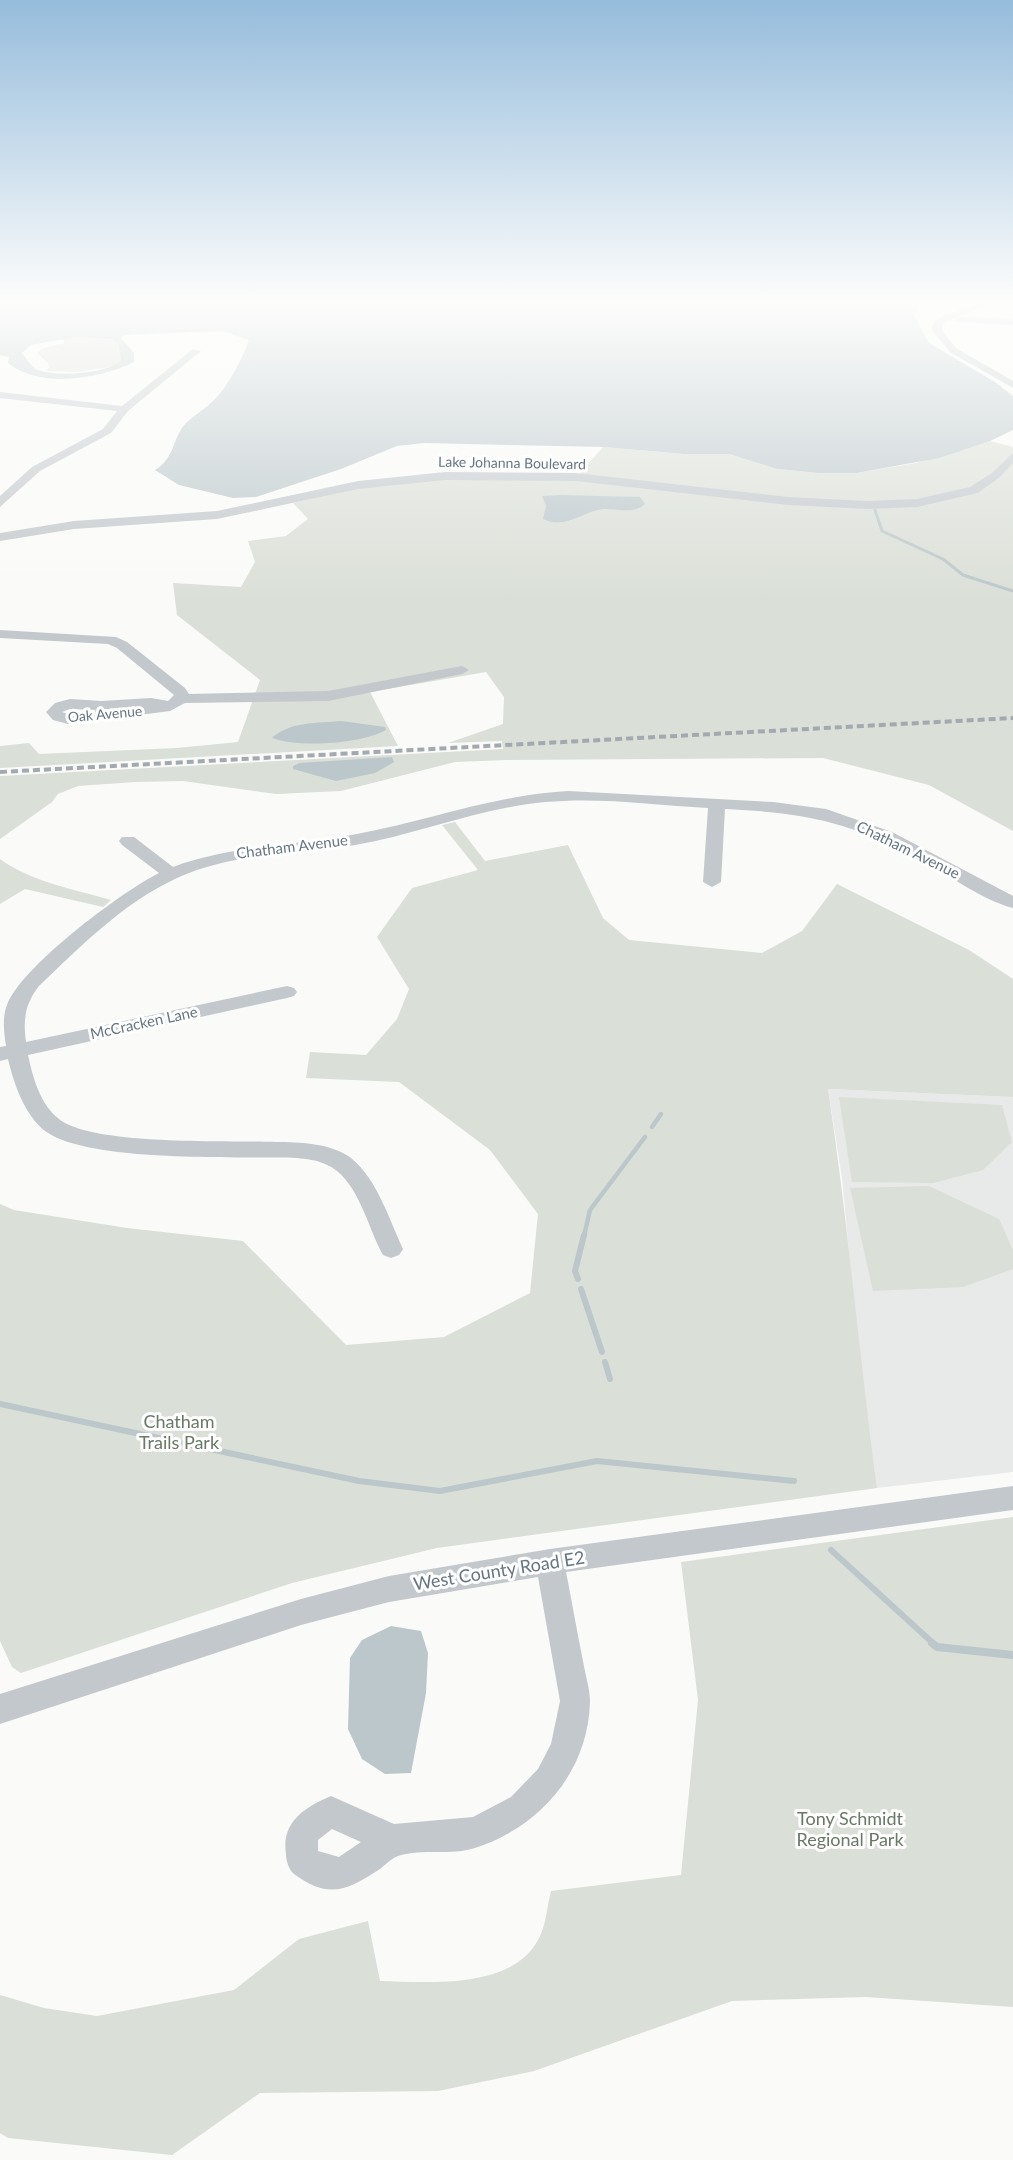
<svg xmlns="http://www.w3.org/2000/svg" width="1013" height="2160" font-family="Lato,sans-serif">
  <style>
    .built { fill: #e8e9e9 }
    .green { fill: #dadfd7 }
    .water { fill: #bbc7cb; fill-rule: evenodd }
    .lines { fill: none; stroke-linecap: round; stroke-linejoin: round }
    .stream-far3 { stroke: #bbc7cb; stroke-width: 3 }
    .stream-far2 { stroke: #bbc7cb; stroke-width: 4.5 }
    .stream-far1 { stroke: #bbc7cb; stroke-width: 6 }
    .stream { stroke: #bbc7cb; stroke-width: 8 }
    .minor { fill: #c3c8cc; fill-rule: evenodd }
    .rail { stroke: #a2aab0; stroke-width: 4; stroke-dasharray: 7 4; stroke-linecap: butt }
    .labels { text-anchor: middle; stroke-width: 6; stroke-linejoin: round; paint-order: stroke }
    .far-street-label { font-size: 14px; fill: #657683; stroke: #fff }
    .street-label { font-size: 15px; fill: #657683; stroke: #fff }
    .near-park-label { font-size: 18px; fill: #687a64; stroke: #fff }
    .near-street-label { font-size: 18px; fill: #657683; stroke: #fff }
  </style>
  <rect width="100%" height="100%" fill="#fafaf8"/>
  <path class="built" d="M828,1089L1013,1097V1472L877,1488L857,1336L842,1178Z"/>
  <path class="green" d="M97,337L112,339L118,345L121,360L116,366L77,372L45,371L49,368L48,363L37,353L43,348L65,343L61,338Z
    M990,441L1013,447V831L929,785L823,758L507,760L455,762L341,791L276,794L183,781L135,782L78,786L58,794L52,802L0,839V776L503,749L502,741L448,743L503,724L504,697L486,672L370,692L398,746L0,768V746L29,743L39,754L177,748L238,742L260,680L177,615L173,583L241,587L255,562L248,541L286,536L308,519L293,503L354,489L440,479L574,480L603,447L684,454H729L777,469L818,473H857L916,463Z
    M455,822L485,861L568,845L603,918L629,940L762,953L802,931L837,884L969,950L1013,979V1097L828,1089C848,1222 859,1355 877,1488L437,1548L292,1583L21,1673L12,1667L0,1641V1204L14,1210L127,1228L243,1241L346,1345L444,1337L530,1293L538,1214L490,1150L399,1082L306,1078L310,1052L366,1055L397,1019L409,989L377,937L412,888L478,870L442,825Z
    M0,859C32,882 73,889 111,900L103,907L25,889L0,904Z
    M839,1097L1002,1105L1012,1142L983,1170L933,1183L852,1182Z
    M929,1186L999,1219L1013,1250V1269L963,1287L873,1291L850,1188Z
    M1013,1517V2007L866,1997L732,2001L534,2071L438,2091L260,2093L172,2155L8,2138L0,2133V1995L44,2008L97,2016L234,1990L299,1939L368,1921L380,1981C428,1982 511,1990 538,1940C546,1927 547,1906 551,1891L681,1875L698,1700L681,1562Z"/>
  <path class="water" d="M0,300H924L914,315L929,343L995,382L1013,396V430L990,441L939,458L857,473H818L777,469L729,454H684L603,447L424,443L397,446L341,469L256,497L233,498L179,485L155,470C173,459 172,444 182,428C189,417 205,410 214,400C229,385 242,359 249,340L222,331L124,335L121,338L134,353V362C100,379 40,389 8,363L9,357L0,355ZM76,337L112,339L118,345L121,360C109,374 56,377 38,370C32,368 26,358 22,353L31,345Z
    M560,495L640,497L645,504C633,515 618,508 603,509C581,512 565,530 543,519L546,506L542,496Z
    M341,721L385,727L386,730C361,744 299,748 272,738C288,722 319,723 341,721Z
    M392,757L394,762L375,773L336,781L293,769V766L300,763Z
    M391,1626L421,1631L428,1653L426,1693L411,1773L385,1774L362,1759L348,1729L350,1658L362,1640Z"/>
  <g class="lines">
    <path class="stream-far3" d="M875,510L882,531L943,559L963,575L1013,591"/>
    <path class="stream-far2" d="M652,1127L661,1114
      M584,1236L590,1210L645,1137"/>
    <path class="stream-far1" d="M578,1279L575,1271L584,1235
      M581,1289L602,1352
      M605,1362L610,1379
      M0,1404L359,1481L440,1491L597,1461L794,1481
      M831,1550L934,1644"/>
    <path class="stream" d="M932,1643L937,1647L1013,1655"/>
    <path class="minor" d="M988,300H1001L947,321L943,324L942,330L956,348L1013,381V388L950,352L932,330L933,323L941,317Z
      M959,317L1013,319V325L956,322V318Z
      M193,349L201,351L128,411L111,433L40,471L0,507V496L32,467L103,429L117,411L0,398V392L122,406Z
      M1013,453V463L1000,477L978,493L917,507L867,509L788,505L576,481L445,480L358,489L217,519L74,529L0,541V533L74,521L217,511L358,481L445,472L576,473L788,497L867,501L917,499L970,487L992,473Z
      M0,630L116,637L127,642L185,688L189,694L328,691L462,666L469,670L462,674L328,701L185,703L170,711L68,724L53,720L46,712L55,703L70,699L101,701L151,698L168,701L174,695L117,648L108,644L0,638ZM70,709L99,710L68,714L62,712Z
      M568,791L773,802L826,809L892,832L1013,896V908C984,901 950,876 923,861C851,822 807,813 725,809L721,882L712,887L703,882L708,808C654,805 600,797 545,802C480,808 419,834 355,845C296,855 233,852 177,878C123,903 81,946 39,986C25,1004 23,1019 26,1042L287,986L294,988L297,992L294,996L287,998L28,1055C33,1078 40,1104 59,1119C93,1146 228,1140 276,1142C299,1142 331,1143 351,1158C377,1179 389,1219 403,1249L399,1255L391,1258L383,1255C367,1227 358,1177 325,1164C317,1160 306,1159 297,1158C240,1156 88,1163 45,1131C24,1114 14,1084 8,1059L0,1061V1047L6,1046C4,1033 2,1017 7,1005C21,967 121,892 159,873L122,845L119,841L122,837H134L173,867C233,845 295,846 357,834C428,821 495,795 568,791Z
      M1013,1486V1510L566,1572C572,1602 577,1632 583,1661C585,1674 590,1689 590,1702C588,1772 540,1827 475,1848C451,1856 422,1848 398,1856C392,1858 385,1865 380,1869C348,1890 329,1900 294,1874C289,1870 286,1861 286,1854C281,1822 305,1807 331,1796L394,1824L473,1817L511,1797L538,1769L551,1744L560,1701L538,1577L389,1602L301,1625L0,1724V1694L301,1599L389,1576L550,1549ZM332,1829L361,1842L339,1857L318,1851V1840Z"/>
    <path class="rail" d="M0,772L1013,718"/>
  </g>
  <linearGradient id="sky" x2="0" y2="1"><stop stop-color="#96bcdc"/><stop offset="0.5" stop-color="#fdfdfc"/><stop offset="1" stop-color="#fdfdfc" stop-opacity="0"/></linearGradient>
  <rect width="1013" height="603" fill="url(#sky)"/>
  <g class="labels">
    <g class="far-street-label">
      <text transform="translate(512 463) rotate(1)" y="5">Lake Johanna Boulevard</text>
      <text transform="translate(105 714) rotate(-5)" y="5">Oak Avenue</text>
    </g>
    <g class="street-label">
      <text transform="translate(292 847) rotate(-7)" y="5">Chatham Avenue</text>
      <text transform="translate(908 850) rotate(26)" y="5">Chatham Avenue</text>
      <text transform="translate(144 1023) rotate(-12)" y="5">McCracken Lane</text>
    </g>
    <g class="near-park-label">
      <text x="179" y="1428">Chatham<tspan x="179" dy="21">Trails Park</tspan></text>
      <text x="850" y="1825">Tony Schmidt<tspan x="850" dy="21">Regional Park</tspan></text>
    </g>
    <g class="near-street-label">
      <text transform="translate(499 1571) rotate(-9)" y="6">West County Road E2</text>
    </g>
  </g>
</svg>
